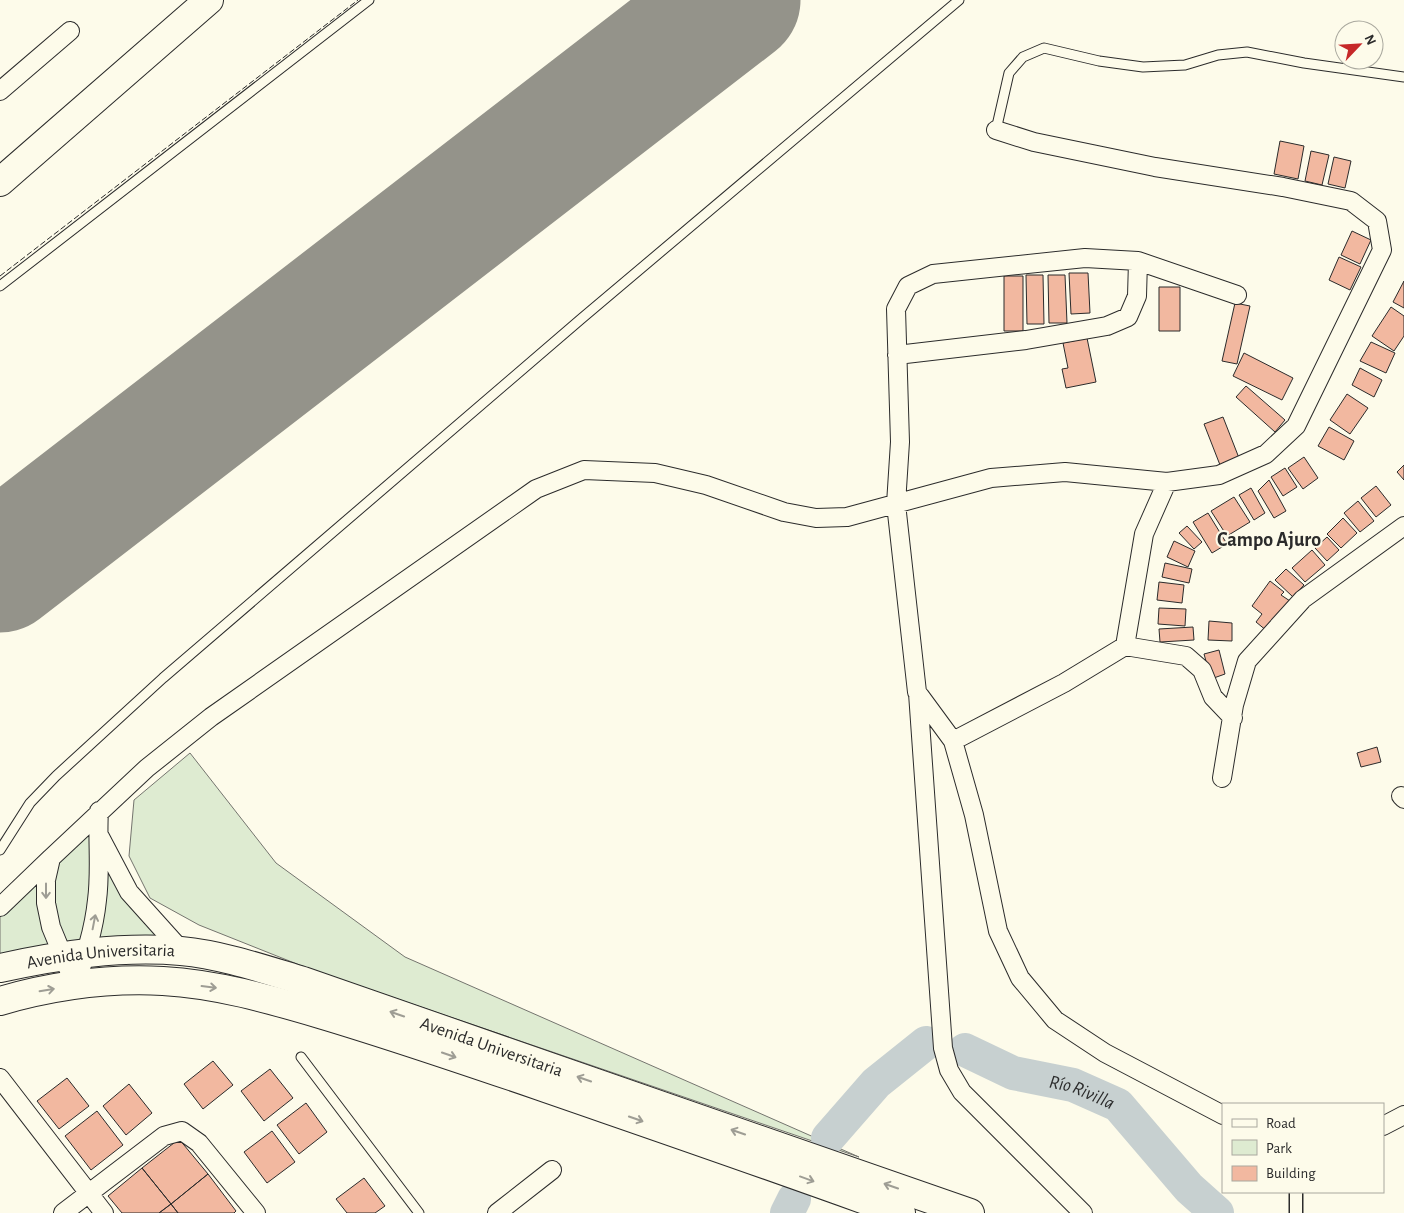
<svg xmlns="http://www.w3.org/2000/svg" width="1404" height="1213" font-family="'Alegreya Sans',sans-serif">
  <style>
    .green { fill: #deebd1; stroke: #74746e }
    .lines { fill: none; stroke-linecap: round; stroke-linejoin: round }
    .river { stroke: #c7d0d0; stroke-width: 34 }
    .runway { stroke: #94938a; stroke-width: 129 }
    .building { fill: #f2b8a0; stroke: #2b2b2b }
    .service-casing { stroke: #2b2b2b; stroke-width: 11 }
    .pedestrian-casing { stroke: #2b2b2b; stroke-width: 15 }
    .minor-casing { stroke: #2b2b2b; stroke-width: 20 }
    .trunk-casing { stroke: #2b2b2b; stroke-width: 30 }
    .service { stroke: #fdfbea; stroke-width: 9 }
    .pedestrian { stroke: #fdfbea; stroke-width: 12 }
    .minor { stroke: #fdfbea; stroke-width: 18 }
    .trunk { stroke: #fdfbea; stroke-width: 28 }
    .fence { stroke: #2b2b2b; stroke-width: 1; stroke-dasharray: 6 2.5; stroke-linecap: butt }
    .oneway { stroke: #9e9d94 }
    .labels { text-anchor: middle; stroke-width: 4; stroke-linejoin: round; paint-order: stroke }
    .street-label { font-size: 18px; fill: #2b2b2b; stroke: #fdfbea }
    .water-label { font-size: 19px; font-style: italic; fill: #2b2b2b; stroke: #fdfbea }
    .quarter-label { font-size: 20px; font-weight: bold; fill: #2b2b2b; stroke: #fdfbea }
  </style>
  <rect width="100%" height="100%" fill="#fdfbea"/>
  <path class="green" d="M190,753L276,863L405,957L859,1157L307,968L199,925L150,898L129,856L134,800Z
    M99,811L119,875L182,951L0,968V907Z"/>
  <g class="lines">
    <g class="river">
      <path id="s1" d="M965,1050L1013,1073L1073,1085L1118,1105L1189,1188L1217,1213"/>
      <path d="M828,1138L876,1083L926,1043"/>
      <path d="M787,1213L794,1199"/>
    </g>
    <path class="runway" d="M0,568L736,0"/>
  </g>
  <path class="building" d="M1280,141L1304,146L1298,179L1274,174Z
    M1311,151L1329,155L1322,185L1305,181Z
    M1334,157L1351,161L1345,188L1328,184Z
    M1352,231L1371,240L1360,264L1341,255Z
    M1339,257L1361,267L1350,290L1329,280Z
    M1069,273H1088L1090,313L1071,314Z
    M1026,275H1043L1044,324H1027Z
    M1048,275H1065L1067,323H1049Z
    M1004,276H1023V331H1004Z
    M1404,281V308L1393,302Z
    M1159,287H1180V331H1159Z
    M1235,303L1250,306L1237,364L1222,361Z
    M1391,307L1404,316V336L1394,351L1372,336Z
    M1087,338L1096,382L1066,388L1062,369L1068,368L1063,343Z
    M1371,342L1395,353L1386,373L1360,361Z
    M1244,353L1293,378L1282,400L1233,376Z
    M1360,368L1382,380L1374,397L1352,385Z
    M1246,386L1285,420L1275,432L1236,397Z
    M1347,394L1368,408L1350,434L1330,420Z
    M1223,417L1239,458L1220,465L1204,424Z
    M1329,427L1354,441L1344,460L1318,446Z
    M1304,457L1318,478L1303,489L1288,468Z
    M1404,465V480L1397,472Z
    M1285,468L1297,487L1283,496L1271,477Z
    M1269,480L1286,511L1274,518L1258,491Z
    M1376,486L1391,505L1376,517L1361,498Z
    M1251,488L1265,513L1254,520L1239,495Z
    M1234,497L1250,522L1227,536L1211,511Z
    M1358,501L1374,521L1360,532L1344,513Z
    M1208,513L1227,544L1212,553L1193,522Z
    M1343,518L1357,533L1341,548L1327,534Z
    M1187,526L1202,542L1194,549L1179,533Z
    M1327,537L1339,550L1327,561L1315,548Z
    M1174,541L1195,551L1188,567L1167,557Z
    M1312,550L1325,565L1305,582L1292,568Z
    M1165,563L1192,569L1189,583L1162,577Z
    M1286,569L1304,585L1293,597L1275,580Z
    M1270,581L1284,592L1281,595L1290,601L1267,631L1256,622L1262,614L1252,606Z
    M1159,582L1184,585L1182,603L1157,600Z
    M1159,608L1186,609L1185,626L1158,624Z
    M1209,621L1232,623V641L1208,640Z
    M1193,627L1194,640L1160,642L1159,629Z
    M1219,650L1225,674L1211,679L1204,654Z
    M1377,747L1381,762L1361,767L1357,753Z
    M213,1061L233,1085L203,1109L184,1084Z
    M270,1069L293,1098L264,1121L241,1091Z
    M67,1078L89,1106L59,1129L37,1101Z
    M129,1084L152,1113L126,1135L103,1106Z
    M306,1103L327,1132L299,1154L277,1125Z
    M97,1111L123,1145L91,1170L65,1136Z
    M272,1131L295,1162L267,1183L244,1152Z
    M179,1139L208,1174L171,1204L142,1168Z
    M142,1168L171,1204L159,1213H122L108,1196Z
    M208,1174L236,1211L234,1213H178L171,1204Z
    M364,1178L385,1206L375,1213H347L336,1199Z
    M171,1204L178,1213H159Z"/>
  <g class="lines">
    <defs>
      <path id="service" d="M996,130L1009,73L1023,57L1044,48L1099,61L1143,67L1185,65L1218,55L1247,52L1304,63L1404,77
        M0,286L369,0
        M0,850L30,803L56,776L163,678L581,319L959,0
        M301,1057L419,1213"/>
      <path id="pedestrian" d="M1296,1213V1192"/>
      <path id="minor" d="M0,91L70,31
        M897,355L1026,340L1107,326L1128,317L1137,296L1138,261
        M1125,646L1144,534L1167,482
        M918,693L943,1048L949,1070L962,1092L1083,1213
        M953,741L1064,683L1125,646L1186,656L1202,670L1213,697L1233,718
        M1222,778L1234,705L1247,661L1303,599L1404,526
        M1401,796L1404,799
        M100,837L129,892L182,951
        M0,907L51,858
        M75,985L51,927L46,903V880L51,858L147,768L211,717L536,489L584,470L655,473L706,485L784,512L816,518L847,517L991,478L1065,472L1167,482L1219,475L1266,454L1296,426L1382,250L1377,221L1351,201L1283,187L1155,167L1034,142L996,130
        M75,985C85,957 94,930 97,900C101,870 97,840 99,811
        M0,1078L104,1213
        M1223,1115L1105,1053L1055,1020L1020,978L998,931L974,815L953,741L917,692L896,504L900,442L896,309L908,286L933,274L1085,258L1138,261L1237,295
        M1383,1126L1404,1115
        M63,1213L164,1136L182,1131L199,1143L256,1213
        M497,1213L552,1170"/>
      <g id="trunk">
        <path d="M0,182L209,0"/>
        <path id="s2" d="M0,968C60,955 119,946 181,951C223,955 263,969 303,981L970,1213"/>
        <path d="M0,1001C52,986 109,978 163,981C217,984 269,999 320,1014C394,1036 467,1061 540,1086C661,1128 781,1169 901,1213"/>
      </g>
    </defs>
    <use href="#service" class="service-casing"/>
    <use href="#pedestrian" class="pedestrian-casing"/>
    <use href="#minor" class="minor-casing"/>
    <use href="#trunk" class="trunk-casing"/>
    <use href="#service" class="service"/>
    <use href="#pedestrian" class="pedestrian"/>
    <use href="#minor" class="minor"/>
    <use href="#trunk" class="trunk"/>
    <path class="fence" d="M0,276L358,0"/>
  </g>
  <defs><path id="oneway-shaft" d="M-6 0H5M1.5-3L5.5 0L1.5 3" fill="none" stroke-width="1.6" stroke-linecap="round" stroke-linejoin="round" transform="scale(1.25)"/></defs>
  <g class="oneway">
    <use href="#oneway-shaft" transform="translate(46 891) rotate(90)"/>
    <use href="#oneway-shaft" transform="translate(94 922) rotate(-79)"/>
    <use href="#oneway-shaft" transform="translate(209 987) rotate(7)"/>
    <use href="#oneway-shaft" transform="translate(47 990) rotate(-9)"/>
    <use href="#oneway-shaft" transform="translate(397 1014) rotate(-161)"/>
    <use href="#oneway-shaft" transform="translate(449 1055) rotate(19)"/>
    <use href="#oneway-shaft" transform="translate(584 1079) rotate(-161)"/>
    <use href="#oneway-shaft" transform="translate(636 1119) rotate(19)"/>
    <use href="#oneway-shaft" transform="translate(738 1132) rotate(-161)"/>
    <use href="#oneway-shaft" transform="translate(807 1179) rotate(20)"/>
    <use href="#oneway-shaft" transform="translate(891 1186) rotate(-161)"/>
  </g>
  <g class="labels">
    <g class="street-label">
      <text dy="6" stroke="none"><textPath href="#s2" startOffset="102">Avenida Universitaria</textPath></text>
      <text dy="6" stroke="none"><textPath href="#s2" startOffset="508">Avenida Universitaria</textPath></text>
    </g>
    <g class="water-label">
      <text dy="7" stroke="none"><textPath href="#s1" startOffset="125">Río Rivilla</textPath></text>
    </g>
    <g class="quarter-label">
      <text x="1269" y="546">Campo Ajuro</text>
    </g>
  </g>
  <rect x="1222" y="1103" width="162" height="90" fill="#fdfbea" stroke="#a9a89e"/>
  <rect x="1232" y="1119" width="25" height="8" fill="#fdfbea" stroke="#a9a89e"/>
  <text x="1266" y="1128" font-size="15" fill="#2b2b2b">Road</text>
  <rect x="1232" y="1140" width="25" height="15" fill="#deebd1" stroke="#a9a89e"/>
  <text x="1266" y="1153" font-size="15" fill="#2b2b2b">Park</text>
  <rect x="1232" y="1166" width="25" height="15" fill="#f2b8a0" stroke="#a9a89e"/>
  <text x="1266" y="1178" font-size="15" fill="#2b2b2b">Building</text>
  <g transform="translate(1359 45) rotate(65)"><circle r="24" fill="#fdfbea" stroke="#a9a89e"/>
  <path d="M0-4L9 19L0 12L-9 19Z" fill="#c62828"/>
  <text y="-8" font-size="14" font-weight="bold" text-anchor="middle" fill="#2b2b2b">N</text>
  </g>
</svg>
